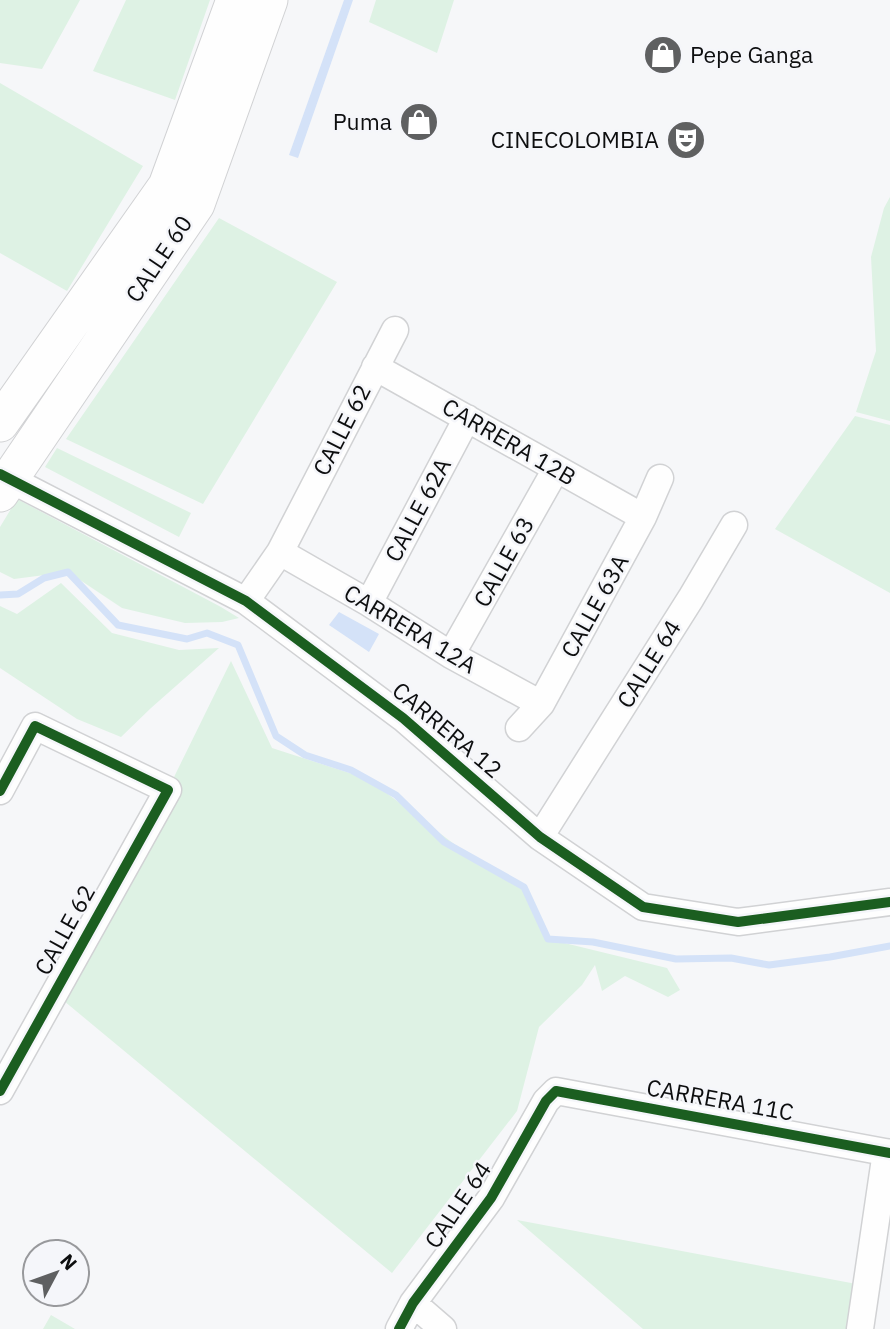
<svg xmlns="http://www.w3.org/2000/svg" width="890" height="1329" font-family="'IBM Plex Sans',sans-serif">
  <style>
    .green { fill: #def2e4 }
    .water { fill: #d4e2f8 }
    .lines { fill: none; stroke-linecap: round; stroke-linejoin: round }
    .stream { stroke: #d4e2f8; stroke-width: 7 }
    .minor-casing { stroke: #d1d2d4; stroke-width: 29 }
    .secondary-casing { stroke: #d1d2d4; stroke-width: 39 }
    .minor { stroke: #fefefe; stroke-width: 26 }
    .secondary { stroke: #fefefe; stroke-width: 37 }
    .cycleway-casing { stroke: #f5f6fa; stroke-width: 15 }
    .cycleway { stroke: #1b5e20; stroke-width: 10 }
    .labels { text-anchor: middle; stroke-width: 5; stroke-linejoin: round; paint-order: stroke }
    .poi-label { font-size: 23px; fill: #0d0e0f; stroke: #f5f6fa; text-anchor: end }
    .street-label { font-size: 23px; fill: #0d0e0f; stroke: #f5f6fa }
  </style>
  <rect width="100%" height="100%" fill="#f6f7f9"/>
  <path class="green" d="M0,0H80L42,69L0,63Z
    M126,0H210L175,100L93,71Z
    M376,0H454L437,53L369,22Z
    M0,83L143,166L67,291L0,253Z
    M890,197V421L856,412L876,351L871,257L884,208Z
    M219,218L337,282L203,504L66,439Z
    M855,416L890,425V593L775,529Z
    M57,448L191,513L179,537L45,467Z
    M17,499L221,607L239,618L222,622L185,623L122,608L68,572L14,579L0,572V527Z
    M61,583L112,633L179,650L219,648L151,708L121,737L77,719L0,668V606L17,614Z
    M231,661L272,748L368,779L470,856L524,887L548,939L667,968L680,990L668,997L625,976L602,991L595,965L582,985L539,1027L517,1111L392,1273L64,1001Z
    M517,1220L867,1286L860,1329H643Z
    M51,1315L75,1329H43Z"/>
  <path class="water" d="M344,0H353L298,158L289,155Z
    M339,612L379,634L369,652L329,625Z"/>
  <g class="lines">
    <path class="stream" d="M0,595L18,594L44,578L68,572L118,625L187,639L207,633L238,645L276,736L305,755L351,770L396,795L444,842L524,887L548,939L593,942L676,959L731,958L769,965L830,957L890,946"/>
    <defs>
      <path id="minor" d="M375,367L643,517
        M0,474L246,601L403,718L540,837L643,907L738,922L890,902
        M280,552L369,603L451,655L541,704
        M246,601L280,552L395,330
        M369,603L467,418
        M451,655L556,469
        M519,728L541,704L643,517L660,478
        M0,791L35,726L168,790L0,1091
        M540,837L691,598L734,525
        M413,1303L443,1329
        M399,1329L413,1303L491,1198L546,1101L556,1091L890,1153
        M860,1329L886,1152"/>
      <path id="secondary" d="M0,423L167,186L235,0
        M0,493L196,204L269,0"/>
    </defs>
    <use href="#minor" class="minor-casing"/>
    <use href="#secondary" class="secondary-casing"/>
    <use href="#minor" class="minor"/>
    <use href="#secondary" class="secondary"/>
    <defs>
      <path id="cycleway" d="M0,474L246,601L403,718L540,837L643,907L738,922L890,902
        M0,791L35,726L168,790L0,1091
        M399,1329L413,1303L491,1198L546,1101L556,1091L890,1153"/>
    </defs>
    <use href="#cycleway" class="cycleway-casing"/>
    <use href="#cycleway" class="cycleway"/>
  </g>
  <defs>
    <symbol id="shop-disc" viewBox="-11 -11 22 22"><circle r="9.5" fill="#5f6061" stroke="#f5f6fa"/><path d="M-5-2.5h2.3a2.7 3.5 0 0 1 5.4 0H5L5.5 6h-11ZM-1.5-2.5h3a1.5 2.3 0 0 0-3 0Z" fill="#fff"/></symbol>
    <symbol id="theatre-disc" viewBox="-11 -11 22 22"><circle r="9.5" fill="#5f6061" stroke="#f5f6fa"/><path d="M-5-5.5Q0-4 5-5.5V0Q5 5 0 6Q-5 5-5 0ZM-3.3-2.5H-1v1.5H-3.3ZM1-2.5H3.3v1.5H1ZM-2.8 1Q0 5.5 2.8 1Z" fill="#fff"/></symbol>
  </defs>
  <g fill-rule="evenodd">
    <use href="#shop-disc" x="641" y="33" width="44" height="44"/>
    <use href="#shop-disc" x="397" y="100" width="44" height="44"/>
    <use href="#theatre-disc" x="664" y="118" width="44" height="44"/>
  </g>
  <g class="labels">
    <g class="poi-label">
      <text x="690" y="63" text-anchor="start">Pepe Ganga</text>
      <text x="392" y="130">Puma</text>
      <text x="659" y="148">CINECOLOMBIA</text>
    </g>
    <g class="street-label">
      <text transform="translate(159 259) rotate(-56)" y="8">CALLE 60</text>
      <text transform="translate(342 430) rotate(-63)" y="8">CALLE 62</text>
      <text transform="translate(509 442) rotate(30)" y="8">CARRERA 12B</text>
      <text transform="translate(418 510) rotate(-62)" y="8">CALLE 62A</text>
      <text transform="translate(504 562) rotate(-61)" y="8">CALLE 63</text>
      <text transform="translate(595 606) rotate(-61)" y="8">CALLE 63A</text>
      <text transform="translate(410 629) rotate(31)" y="8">CARRERA 12A</text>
      <text transform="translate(649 664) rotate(-58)" y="8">CALLE 64</text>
      <text transform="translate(447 730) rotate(40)" y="8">CARRERA 12</text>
      <text transform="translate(65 930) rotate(-61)" y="8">CALLE 62</text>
      <text transform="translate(720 1100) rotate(10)" y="8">CARRERA 11C</text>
      <text transform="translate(458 1205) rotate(-56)" y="8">CALLE 64</text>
    </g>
  </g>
  <g transform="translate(56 1273) rotate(49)"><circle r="33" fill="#f5f6fa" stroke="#98999c" stroke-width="2"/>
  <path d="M0-5L12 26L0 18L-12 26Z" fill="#5f6061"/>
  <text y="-10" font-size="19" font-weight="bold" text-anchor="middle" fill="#0d0e0f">N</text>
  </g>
</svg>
